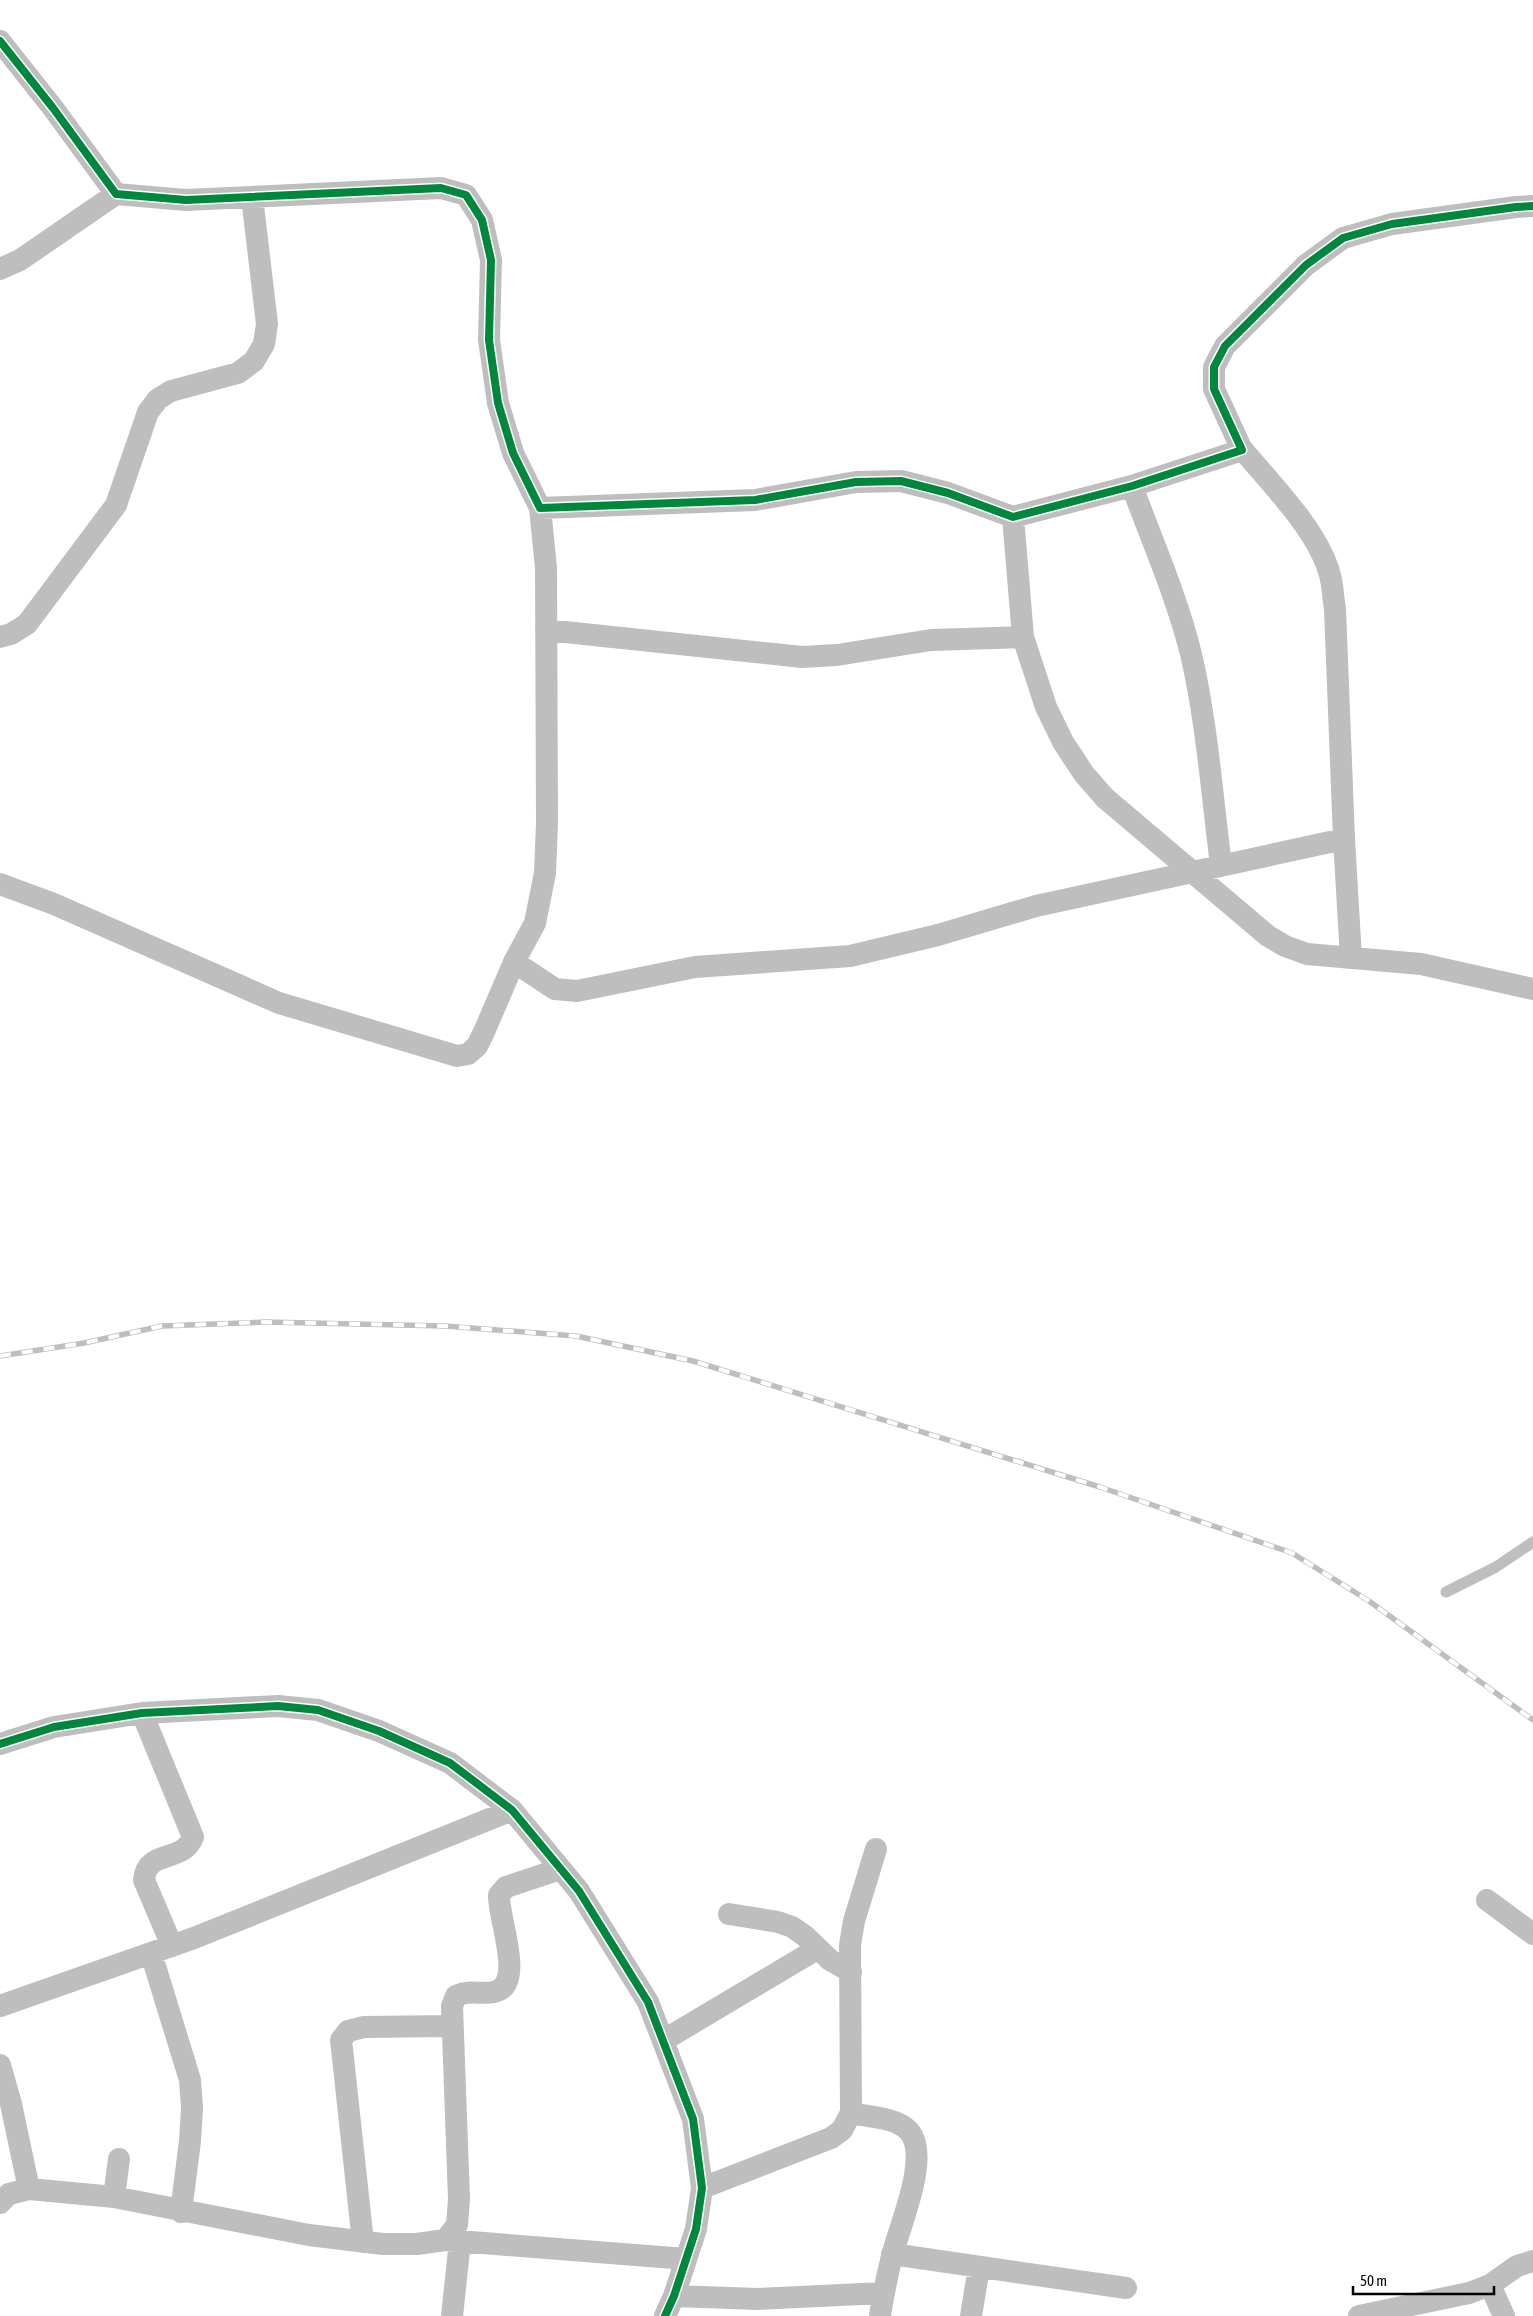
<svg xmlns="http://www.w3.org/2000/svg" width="1533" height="2316" font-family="'Asap Condensed',sans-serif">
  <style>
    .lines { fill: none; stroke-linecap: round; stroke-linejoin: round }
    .service { stroke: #bebebe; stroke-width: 11 }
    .minor { stroke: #bebebe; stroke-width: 22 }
    .rail-casing { stroke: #bebebe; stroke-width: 5.5 }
    .rail { stroke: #fff; stroke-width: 4; stroke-dasharray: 11; stroke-linecap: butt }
    .cycleway-casing { stroke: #fff; stroke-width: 11 }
    .cycleway { stroke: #00873e; stroke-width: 8 }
  </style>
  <rect width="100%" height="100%" fill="#fff"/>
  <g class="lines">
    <path class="service" d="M1446,1592L1496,1567L1533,1542"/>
    <path class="minor" d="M0,41L53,108L116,194L186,200L441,188L466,195L482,220L491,260L489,340L498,403L513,453L540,508L755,500L856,482L901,481L948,493L1013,517L1132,486L1242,450L1214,389V367L1225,346L1306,265L1343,238L1392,224L1516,207L1533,206
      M0,269L20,260L116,194
      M1242,449C1271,484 1318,530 1330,575C1333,586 1333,598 1335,609L1344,839L1351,958
      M1132,486C1152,541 1177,597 1191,654C1207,723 1212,795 1221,865
      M1013,517L1023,637L1046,707L1063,742L1084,774L1105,798L1268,936L1285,946L1307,954L1421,964L1533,989
      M546,630L802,657L837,655L931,640L1023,637
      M0,637L11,634L27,624L116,505L148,412L158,399L171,391L238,373L254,361L264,344L267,324L252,197
      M0,884L54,904L279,1003L457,1056L468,1054L477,1046L484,1032L514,962L535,923L545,873L547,823L546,568L540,508
      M514,962L555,989L577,991L695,967L850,956L938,935L1036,906L1344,839
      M142,1713L193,1837C183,1864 147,1848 144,1880L172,1946
      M0,1744L54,1727L142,1713L278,1706L318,1710L379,1731L450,1763L512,1810L579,1891L648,2002L693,2119L702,2188L696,2229L674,2296L665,2316
      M1487,1900L1533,1934
      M729,1914L778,1922L792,1927L805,1936L830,1960L851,1972
      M151,1953L190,2080L192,2108L190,2141L181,2212
      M0,2006L194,1938L512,1810
      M664,2040L817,1949
      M0,2065L11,2104L29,2189
      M851,2113C869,2117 896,2117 909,2131C931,2156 899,2227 892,2256C887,2276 883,2296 880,2316
      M702,2188L831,2138L842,2130L851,2113L850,1945L854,1921L876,1849
      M114,2197L119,2159
      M0,2203L9,2194L29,2189L114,2197L309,2235L383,2244H417L445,2240L457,2225L459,2199L452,2006L456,1996C469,1989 481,1995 494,1992C526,1985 498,1919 499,1895L506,1887L560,1869
      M445,2240L686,2259
      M363,2242L341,2040L348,2031L364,2027L452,2026
      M892,2254L1126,2288
      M1490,2285L1504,2316
      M674,2296L758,2299L883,2293
      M452,2316L460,2241
      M971,2316L979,2267
      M1359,2316L1469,2293L1490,2285L1517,2266L1533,2261"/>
    <defs>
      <path id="rail" d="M0,1356L84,1343L162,1326L266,1322L445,1326L576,1336L693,1361L1100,1487L1292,1553L1369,1601L1533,1720"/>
    </defs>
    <use href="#rail" class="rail-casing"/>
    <use href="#rail" class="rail"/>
    <defs>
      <path id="cycleway" d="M0,41L53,108L116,194L186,200L441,188L466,195L482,220L491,260L489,340L498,403L513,453L540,508L755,500L856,482L901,481L948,493L1013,517L1132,486L1242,450L1214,389V367L1225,346L1306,265L1343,238L1392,224L1516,207L1533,206
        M0,1744L54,1727L142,1713L278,1706L318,1710L379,1731L450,1763L512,1810L579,1891L648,2002L693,2119L702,2188L696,2229L674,2296L665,2316"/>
    </defs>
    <use href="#cycleway" class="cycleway-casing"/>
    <use href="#cycleway" class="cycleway"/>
  </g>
  <path d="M1353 2286v8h141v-8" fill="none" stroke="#000000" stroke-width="2.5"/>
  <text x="1360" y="2286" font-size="15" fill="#000000" stroke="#ffffff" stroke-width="4" paint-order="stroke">50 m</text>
</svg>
